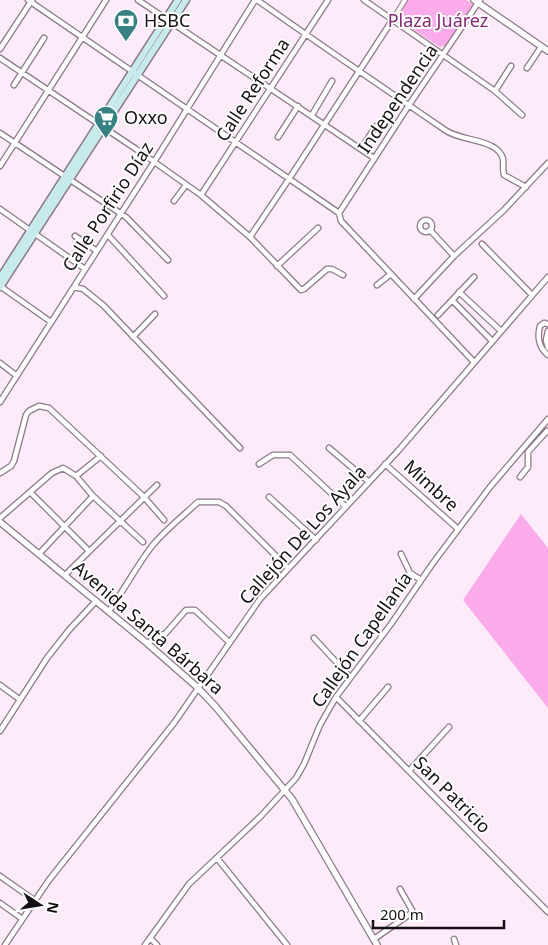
<svg xmlns="http://www.w3.org/2000/svg" width="548" height="945" font-family="'Noto Sans',sans-serif">
  <style>
    .green { fill: #fbaaea }
    .lines { fill: none; stroke-linecap: round; stroke-linejoin: round }
    .pedestrian-casing { stroke: #8c7887; stroke-width: 6 }
    .minor-casing { stroke: #8c7887; stroke-width: 7 }
    .tertiary-casing { stroke: #8c7887; stroke-width: 8 }
    .secondary-casing { stroke: #8c7887; stroke-width: 9 }
    .pedestrian { stroke: #fff; stroke-width: 4 }
    .minor { stroke: #fff; stroke-width: 4.5 }
    .tertiary { stroke: #fff; stroke-width: 5.5 }
    .secondary { stroke: #c7eaeb; stroke-width: 6 }
    .labels { text-anchor: middle; stroke-width: 4; stroke-linejoin: round; paint-order: stroke }
    .poi-label { font-size: 18px; fill: #150e14; stroke: #fff; text-anchor: start }
    .park-label { font-size: 18px; fill: #852677; stroke: #fff }
    .street-label { font-size: 18px; fill: #150e14; stroke: #fff }
  </style>
  <rect width="100%" height="100%" fill="#fdebf9"/>
  <path class="green" d="M408,0H466L474,5L447,45L440,47L396,18Z
    M521,514L548,548V708L463,600Z"/>
  <g class="lines">
    <defs>
      <path id="pedestrian" d="M393,19L405,0"/>
      <path id="minor" d="M28,0L339,213L341,221L474,362
        M138,0L374,158
        M257,0C319,44 382,87 445,130C459,140 480,138 495,148C508,158 501,164 504,175L526,187
        M364,0L495,91L522,115
        M0,49L32,0
        M0,58L136,149L201,195L250,237L301,290L304,289L327,269H332L343,275
        M527,68L541,47
        M14,85L44,38
        M495,91L511,66
        M312,115L332,81
        M0,133L126,217L168,260
        M278,137L298,106
        M361,149L376,126
        M0,166L106,0
        M201,195L328,0
        M174,201L186,185
        M0,209L85,269
        M339,213L409,105L480,0
        M420 226a6 6 0 1 1 12 0a6 6 0 1 1-12 0Z
        M430,230L454,256
        M108,235L164,296
        M75,236L97,251
        M250,237L289,179L393,19
        M482,244L532,295
        M277,266L318,228
        M377,285L391,274
        M0,286L51,322
        M74,287L83,289L103,305L240,448
        M459,292L501,331
        M414,299L454,256L504,210L548,163
        M452,300L492,341
        M438,315L474,277
        M548,324L544,323L540,326C537,337 539,348 548,355
        M548,331L546,340L548,348
        M133,337L155,314
        M0,363L17,376
        M0,402L154,162L255,0
        M329,448L369,482
        M259,464L273,455H290L346,507
        M385,464L458,529
        M0,473L11,466L14,461L26,415L29,411L39,406L49,408L144,497L164,520
        M76,476L101,456
        M520,477L528,467V452L547,431
        M31,493L89,551
        M269,497L316,540
        M0,518L52,473L63,468L76,476L93,496L143,542
        M39,554L93,496
        M401,554L410,573L421,580
        M65,575L157,485
        M109,611C124,590 136,567 152,546C165,530 183,516 198,502H219L226,506L288,568
        M314,638L350,677
        M148,644L154,637L165,634L186,610H195L229,642
        M0,685L19,699
        M336,697L548,912
        M359,721L388,687
        M0,731L47,658L69,630L96,601
        M409,771L449,727
        M217,858L287,945
        M0,876L34,900
        M0,903L21,918
        M150,938L157,945
        M374,939L413,912L400,889
        M454,939L456,945
        M5,945L49,880L174,723L260,599L398,451L548,277
        M145,945L189,884L261,816L296,778L304,764L320,725L336,697L391,624L433,563L490,487L548,419"/>
      <path id="tertiary" d="M474,0L548,51
        M0,522L148,644L197,687L215,706L292,799L377,945"/>
      <path id="secondary" d="M0,278L178,0
        M0,287L186,0"/>
    </defs>
    <use href="#pedestrian" class="pedestrian-casing"/>
    <use href="#minor" class="minor-casing"/>
    <use href="#tertiary" class="tertiary-casing"/>
    <use href="#secondary" class="secondary-casing"/>
    <use href="#pedestrian" class="pedestrian"/>
    <use href="#minor" class="minor"/>
    <use href="#tertiary" class="tertiary"/>
    <use href="#secondary" class="secondary"/>
  </g>
  <defs>
    <symbol id="bank-pin" viewBox="-11 -11 22 30"><path d="M0 17L-7.5 6A9.5 9.5 0 1 1 7.5 6Z" fill="#388183" stroke="#fff"/><path d="M-6-4H6V4H-6ZM0-2.3a2.3 2.3 0 1 0 0 4.6a2.3 2.3 0 1 0 0-4.6Z" fill="#fff"/></symbol>
    <symbol id="supermarket-pin" viewBox="-11 -11 22 30"><path d="M0 17L-7.5 6A9.5 9.5 0 1 1 7.5 6Z" fill="#388183" stroke="#fff"/><path d="M-6-5.5h2.5l.6 2H6L4.5 2H-2.5L-4.4-4H-6ZM-1.5 3.2a1.3 1.3 0 1 0 .1 0ZM3 3.2a1.3 1.3 0 1 0 .1 0Z" fill="#fff"/></symbol>
  </defs>
  <g fill-rule="evenodd">
    <use href="#bank-pin" x="112" y="7" width="28" height="38"/>
    <use href="#supermarket-pin" x="92" y="104" width="28" height="38"/>
  </g>
  <g class="labels">
    <g class="poi-label">
      <text x="144" y="27">HSBC</text>
      <text x="124" y="124">Oxxo</text>
    </g>
    <g class="park-label">
      <text x="438" y="27">Plaza Juárez</text>
    </g>
    <g class="street-label">
      <text transform="translate(253 90) rotate(-57)" y="6">Calle Reforma</text>
      <text transform="translate(398 99) rotate(-56)" y="6">Independencia</text>
      <text transform="translate(108 207) rotate(-57)" y="6">Calle Porfirio Díaz</text>
      <text transform="translate(431 486) rotate(42)" y="6">Mimbre</text>
      <text transform="translate(303 535) rotate(-48)" y="6">Callejón De Los Ayala</text>
      <text transform="translate(148 628) rotate(41)" y="6">Avenida Santa Bárbara</text>
      <text transform="translate(362 640) rotate(-55)" y="6">Callejón Capellanía</text>
      <text transform="translate(452 795) rotate(45)" y="6">San Patricio</text>
    </g>
  </g>
  <g transform="translate(40 905) rotate(102)" stroke="#ffffff" stroke-width="4" paint-order="stroke">
  <path d="M0-4L9 19L0 12L-9 19Z" fill="#150e14"/>
  <text y="-8" font-size="14" font-weight="bold" text-anchor="middle" fill="#150e14">N</text>
  </g>
  <path d="M373 920v8h131v-8" fill="none" stroke="#150e14" stroke-width="2.5"/>
  <text x="380" y="920" font-size="15" fill="#150e14" stroke="#ffffff" stroke-width="4" paint-order="stroke">200 m</text>
</svg>
